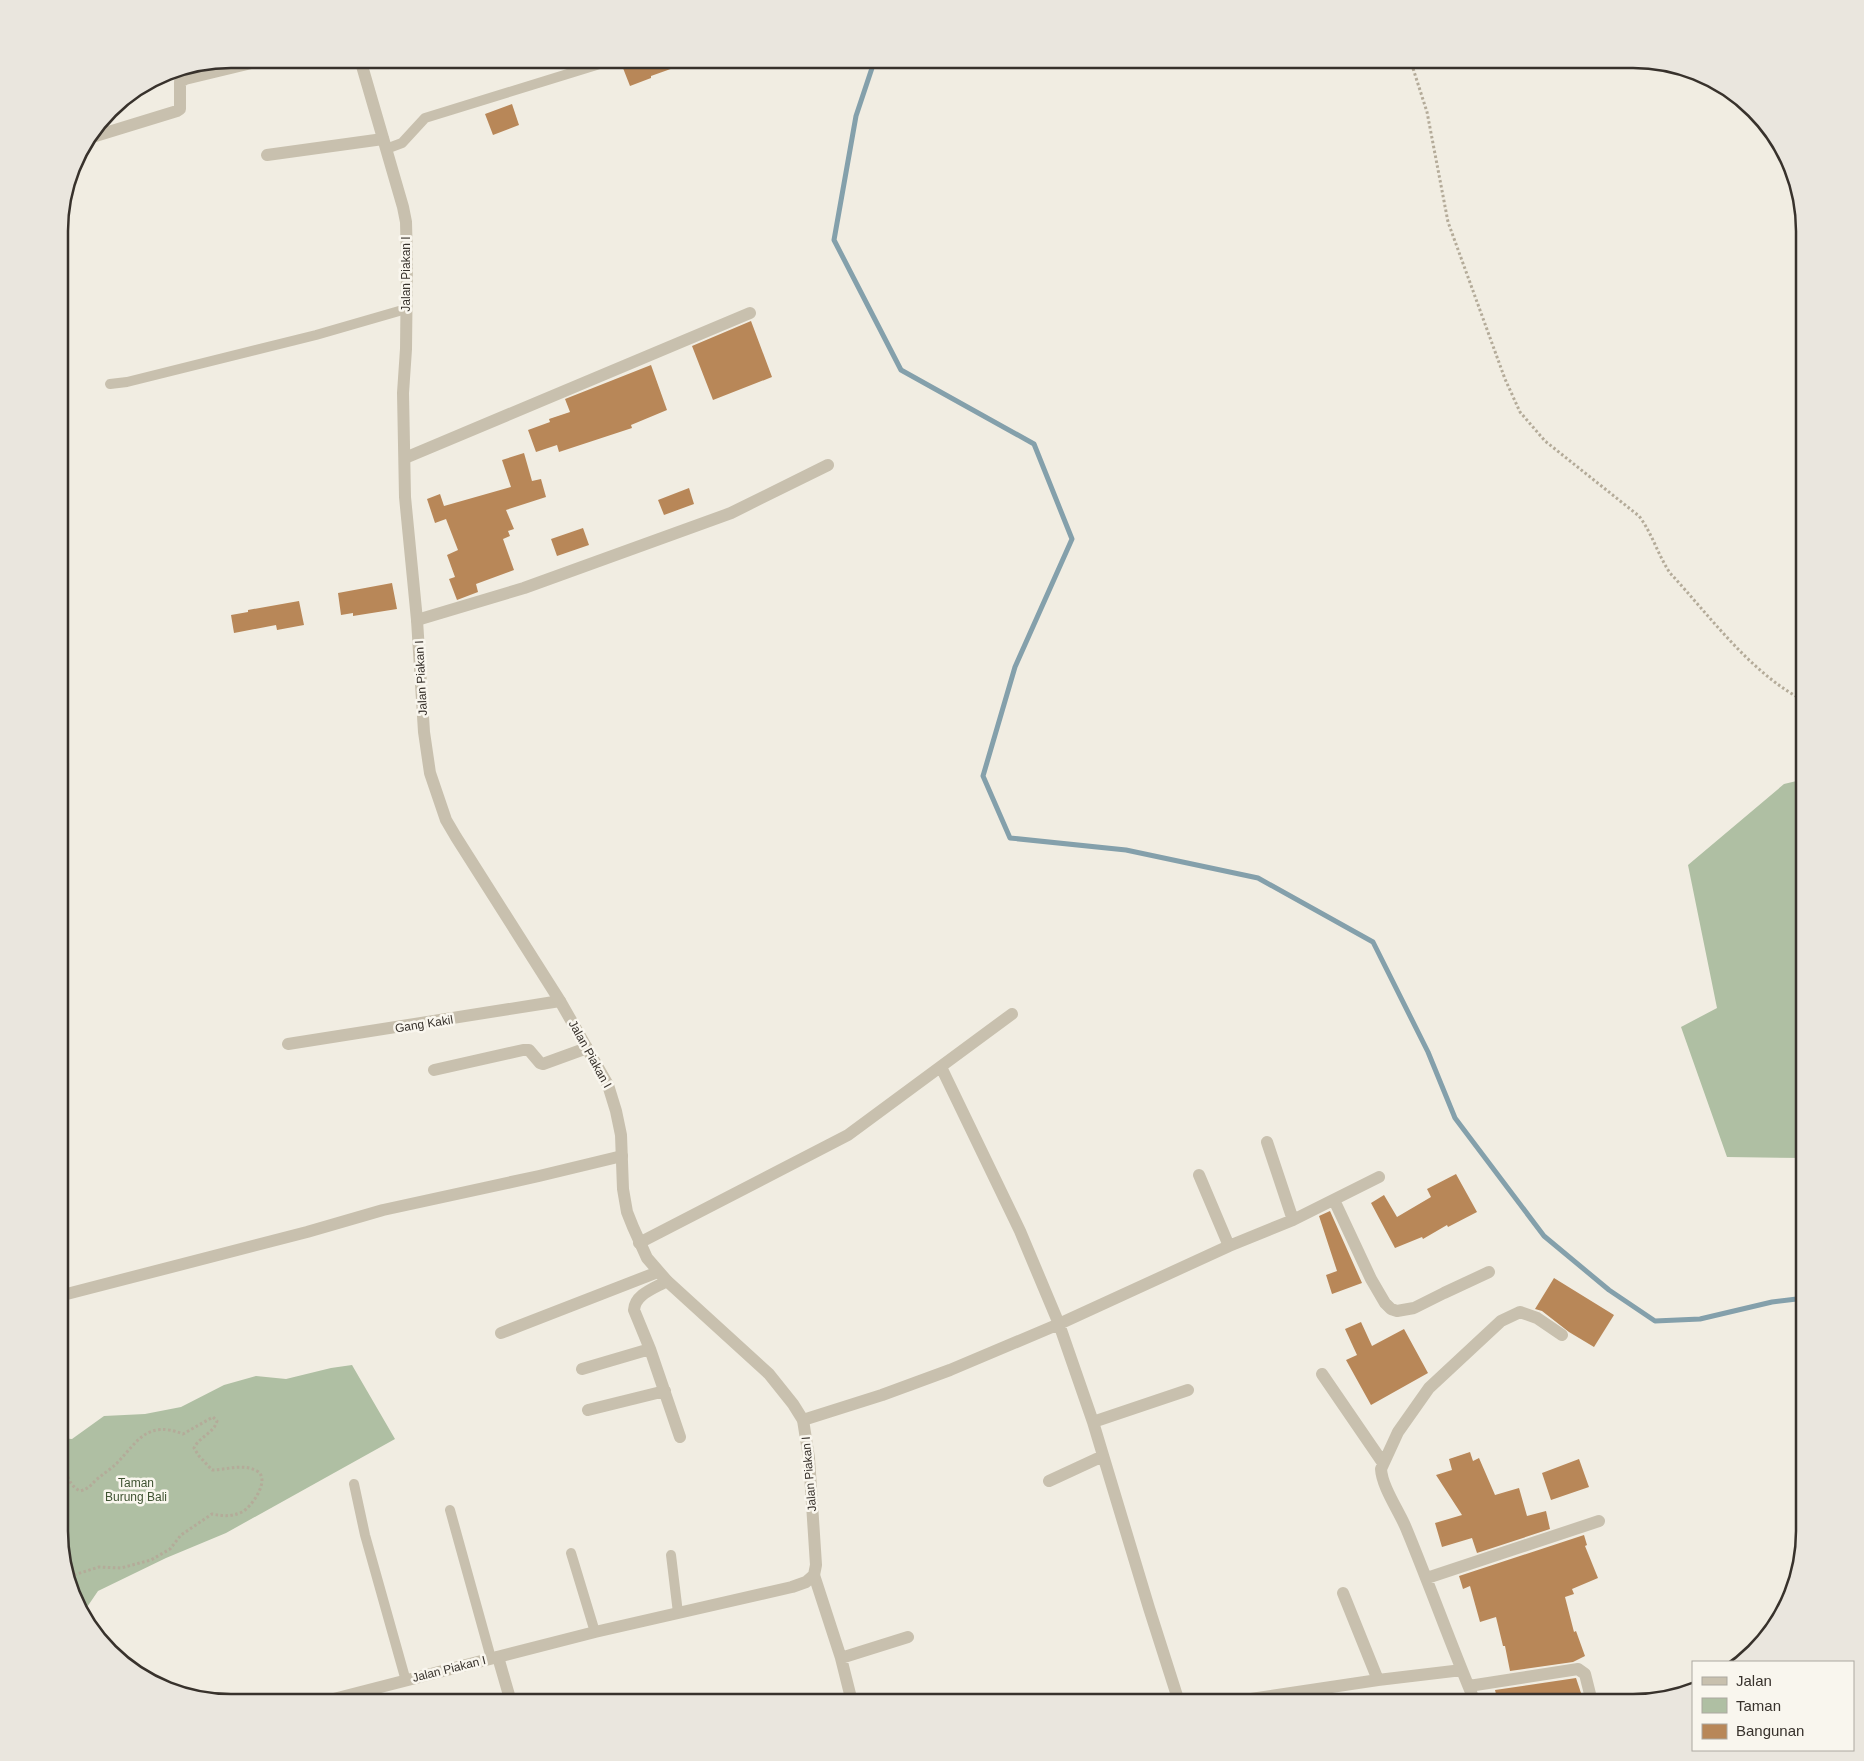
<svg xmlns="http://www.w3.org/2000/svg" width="1864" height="1761" font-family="Arial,sans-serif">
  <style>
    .green { fill: #afbfa3 }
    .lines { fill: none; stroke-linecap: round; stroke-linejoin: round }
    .stream { stroke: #84a0ab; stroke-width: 5 }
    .building { fill: #b88758 }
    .path { stroke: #b4ab99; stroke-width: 3; stroke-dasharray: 2.5 2.5; stroke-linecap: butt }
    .service { stroke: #c8c0ae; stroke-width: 10 }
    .minor { stroke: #c8c0ae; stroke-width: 12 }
    .tertiary { stroke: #c8c0ae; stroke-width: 12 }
    .labels { text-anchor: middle; stroke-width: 5; stroke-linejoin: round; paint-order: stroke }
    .street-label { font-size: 12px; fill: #38322c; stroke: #f9f6ee }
    .park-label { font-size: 12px; fill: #3f5332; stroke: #f9f6ee }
    .rim { fill: none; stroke: #38322c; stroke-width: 2.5 }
  </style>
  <rect width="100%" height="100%" fill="#f1ede2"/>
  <path class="green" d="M1805,779V1158L1727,1157L1681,1027L1717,1008L1688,865L1784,784Z
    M352,1365L395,1439L226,1533L166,1558L98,1591L83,1613L72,1597L59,1542V1438L72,1439L104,1416L145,1414L181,1407L224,1385L256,1376L286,1379L331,1368Z"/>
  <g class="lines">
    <path class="stream" d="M875,59L856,116L834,240L901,370L1034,444L1072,539L1015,667L983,776L1010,838L1126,850L1258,878L1373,942L1428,1052L1455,1118L1544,1236L1609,1290L1655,1321L1700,1319L1772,1302L1805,1298"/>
  </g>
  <path class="building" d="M623,59H692L693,61L651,76V78L630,86L621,63Z
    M512,104L519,125L493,135L485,114Z
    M751,321L772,377L713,400L692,346Z
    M651,365L667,410L631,425L632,428L559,452L557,445L536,452L528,430L550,422L549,419L570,412L565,399Z
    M524,453L532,481L541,479L546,497L506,510L514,529L508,531L510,536L503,539L514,570L476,584L478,592L457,600L449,579L455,577L447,555L458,550L446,519L435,523L427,499L440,494L444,506L511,487L502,460Z
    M689,488L694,504L664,515L658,500Z
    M583,528L589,545L557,556L551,539Z
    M392,583L397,609L353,616V613L341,615L338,593Z
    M299,601L304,625L277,630L276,625L234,633L231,615L248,612V610Z
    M1456,1174L1477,1212L1448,1227L1447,1225L1423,1239L1422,1237L1395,1248L1371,1203L1384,1195L1397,1217L1431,1197L1427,1189Z
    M1330,1211L1362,1283L1332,1294L1326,1275L1337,1271L1319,1216Z
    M1554,1278L1614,1315L1594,1347L1569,1332L1542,1311L1535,1309Z
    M1361,1322L1372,1346L1404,1329L1428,1373L1371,1405L1346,1360L1357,1355L1345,1329Z
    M1470,1452L1473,1461L1479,1458L1495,1495L1519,1488L1527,1516L1546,1511L1550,1529L1477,1553L1472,1538L1442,1547L1435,1523L1462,1515L1436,1475L1452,1470L1449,1459Z
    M1579,1459L1589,1487L1551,1500L1542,1473Z
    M1584,1535L1587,1545L1585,1546L1598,1578L1572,1589L1574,1594L1565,1597L1574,1632L1576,1631L1585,1656L1573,1662L1510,1671L1505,1646H1503L1496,1617L1480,1622L1470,1586L1463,1589L1459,1576Z
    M1576,1678L1584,1702H1498L1495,1690Z"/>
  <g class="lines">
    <path class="path" d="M1410,59L1427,112L1448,222L1505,379L1520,412L1545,441L1639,516C1652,533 1658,555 1670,573C1710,616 1752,675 1805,701
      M59,1458L66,1459C66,1472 67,1484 80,1491C88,1489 90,1486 96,1480C103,1474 111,1469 117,1463C138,1441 147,1420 183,1434L213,1417L217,1421C214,1433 199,1437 194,1448L199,1456L212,1470C226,1470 243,1463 257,1471C271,1479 252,1507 242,1512C231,1517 223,1516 212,1514L181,1535L170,1549L151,1560L121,1568L99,1567L67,1577"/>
    <path class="service" d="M386,149L402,143L425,118L616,59
      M110,384L127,382L316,335L406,309
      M354,1484L365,1535L406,1681
      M450,1510L491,1658
      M571,1553L595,1632
      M671,1555L678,1613"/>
    <path class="minor" d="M89,138L177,111L180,109V82L185,79L268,59
      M267,155L383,139
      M405,458L750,313
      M417,620L524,588L731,513L828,465
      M288,1044L560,1001
      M941,1067L1020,1231L1059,1324L1093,1422L1149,1608L1179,1702
      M434,1070L523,1050H529L540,1063L543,1064L587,1048
      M1267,1142L1293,1220
      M1199,1175L1229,1246
      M1334,1200L1371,1279L1385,1303L1391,1309L1397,1311L1414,1308L1444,1293L1489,1272
      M639,1243L848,1135L1012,1014
      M667,1281C655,1288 635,1294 634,1310L650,1349L680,1437
      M59,1296L307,1232L383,1210L539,1176L622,1156
      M501,1333L658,1272
      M582,1369L650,1349
      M1322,1374L1383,1463
      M588,1410L665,1391
      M803,1420L882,1395L950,1370L1059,1324L1229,1246L1293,1220L1379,1177
      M1093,1422L1188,1390
      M1049,1481L1103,1456
      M814,1575L841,1658L852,1702
      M1427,1578L1599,1521
      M1343,1593L1378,1680
      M498,1657L511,1702
      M841,1658L908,1637
      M1469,1686L1578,1669L1585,1674L1590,1694
      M1231,1702L1378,1680L1462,1670
      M1475,1702C1451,1645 1430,1586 1406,1528C1399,1511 1382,1487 1381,1469L1398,1432L1429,1388L1501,1321L1520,1312L1537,1318L1562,1335"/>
    <path class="tertiary" d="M322,1702L595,1632L792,1587L806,1582L814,1575L816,1565L809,1458L803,1420L793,1404L769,1374L667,1281L647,1258L633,1227L627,1212L623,1189L621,1135L616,1111L608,1085L560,1001L456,837L446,820L430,773L424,732L417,620L405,497L403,393L406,349L407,261L406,222L403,207L360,59"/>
  </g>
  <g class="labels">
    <g class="street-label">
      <text transform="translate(406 274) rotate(-90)" y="4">Jalan Piakan I</text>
      <text transform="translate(421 678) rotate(-93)" y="4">Jalan Piakan I</text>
      <text transform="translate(424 1024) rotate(-9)" y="4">Gang Kakil</text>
      <text transform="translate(590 1054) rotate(61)" y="4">Jalan Piakan I</text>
      <text transform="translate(809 1474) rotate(-95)" y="4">Jalan Piakan I</text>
      <text transform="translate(449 1669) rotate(-14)" y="4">Jalan Piakan I</text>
    </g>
    <g class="park-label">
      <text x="136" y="1487">Taman<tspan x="136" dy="14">Burung Bali</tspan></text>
    </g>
  </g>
  <path d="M0 0H1864V1761H0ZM231 68H1633A163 163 0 0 1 1796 231V1531A163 163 0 0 1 1633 1694H231A163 163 0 0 1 68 1531V231A163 163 0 0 1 231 68Z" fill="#eae6de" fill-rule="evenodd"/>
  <path class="rim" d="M231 68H1633A163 163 0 0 1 1796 231V1531A163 163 0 0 1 1633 1694H231A163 163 0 0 1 68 1531V231A163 163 0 0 1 231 68Z"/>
  <rect x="1692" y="1661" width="162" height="90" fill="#f9f6ee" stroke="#aca8a0"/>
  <rect x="1702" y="1677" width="25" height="8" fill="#c8c0ae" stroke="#aca8a0"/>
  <text x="1736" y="1686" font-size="15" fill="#38322c">Jalan</text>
  <rect x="1702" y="1698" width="25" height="15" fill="#afbfa3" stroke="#aca8a0"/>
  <text x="1736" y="1711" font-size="15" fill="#38322c">Taman</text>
  <rect x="1702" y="1724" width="25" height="15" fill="#b88758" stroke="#aca8a0"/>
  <text x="1736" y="1736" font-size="15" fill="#38322c">Bangunan</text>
</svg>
